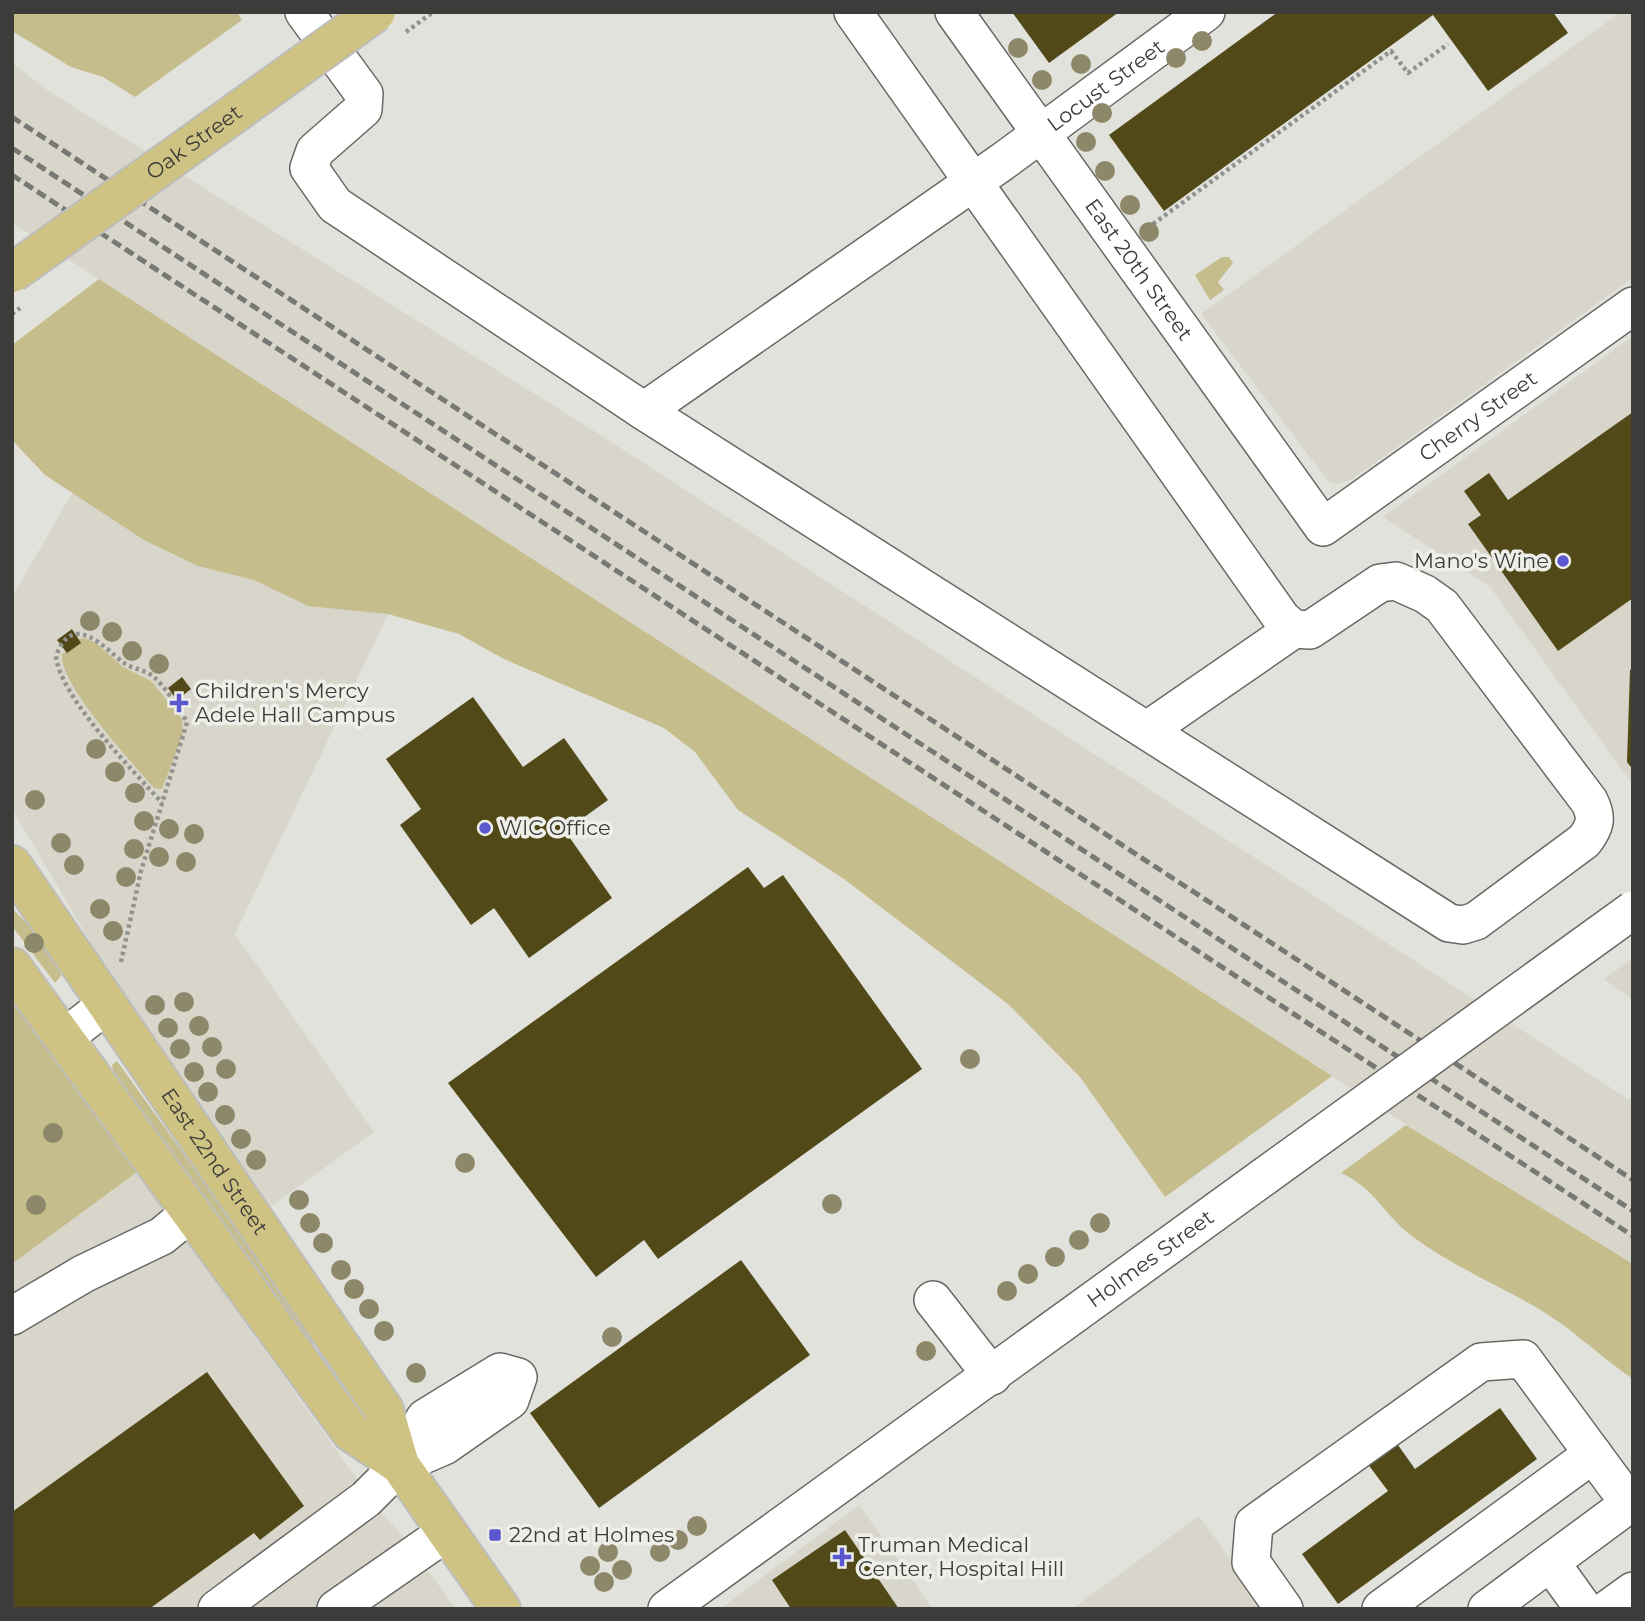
<svg xmlns="http://www.w3.org/2000/svg" width="1645" height="1621" font-family="Montserrat,sans-serif">
  <style>
    .built { fill: #d8d6ca }
    .green { fill: #c5bd8c }
    .building { fill: #524918 }
    .lines { fill: none; stroke-linecap: round; stroke-linejoin: round }
    .minor-casing { stroke: #696864; stroke-width: 40 }
    .major-casing { stroke: #bdbdbc; stroke-width: 42 }
    .path { stroke: #92928e; stroke-width: 4.5; stroke-dasharray: 3.5 3.5; stroke-linecap: butt }
    .minor { stroke: #fff; stroke-width: 37 }
    .major { stroke: #cec382; stroke-width: 38 }
    .rail { stroke: #787875; stroke-width: 5; stroke-dasharray: 10 5; stroke-linecap: butt }
    .minor-bridge-casing { stroke: #696864; stroke-width: 40; stroke-linecap: butt }
    .major-bridge-casing { stroke: #bdbdbc; stroke-width: 42; stroke-linecap: butt }
    .path-bridge { stroke: #92928e; stroke-width: 4.5; stroke-dasharray: 3.5 3.5; stroke-linecap: butt }
    .minor-bridge { stroke: #fff; stroke-width: 37 }
    .major-bridge { stroke: #cec382; stroke-width: 38 }
    .tree { fill: #8d8869 }
    .poi-dot { fill: #5b57cf; stroke: #efefea; stroke-width: 2.5 }
    .labels { text-anchor: middle; stroke-width: 7; stroke-linejoin: round; paint-order: stroke }
    .street-label { font-size: 21px; fill: #3c3c3a; stroke: #efefea }
    .poi-label { font-size: 21px; fill: #3c3c3a; stroke: #efefea; text-anchor: start }
  </style>
  <rect width="100%" height="100%" fill="#e2e2dd"/>
  <path class="built" d="M1621,12H1633V278L1351,480L1338,484L1329,482L1201,314Z
    M12,63L50,92L591,429L1633,1102V1264L1500,1185L12,223Z
    M1633,336V785L1490,587L1383,517Z
    M136,383L416,556L235,934L374,1132L270,1207L111,977L12,809V597Z
    M1633,958V1000L1604,979Z
    M137,1172L357,1479L358,1489L351,1498L192,1609H12V1264Z
    M859,1505L933,1609H720Z
    M379,1510L399,1531L456,1609H242Z
    M1199,1516L1267,1609H1072Z"/>
  <path class="green" d="M12,12H237L242,20L135,97L103,77L71,67L12,31Z
    M1222,257H1229L1233,263L1218,282L1224,290L1210,300L1195,275Z
    M99,279L1332,1076L1165,1197L1080,1077L1008,1004L844,879L738,810L695,752L664,728L504,659L459,634L388,614L308,606L254,580L198,566L144,540L45,475L12,440V345Z
    M84,638L96,643L123,667L151,681L182,719L183,734L162,789L154,788C133,764 58,683 62,654L81,643L78,639Z
    M12,908L40,937L60,971L61,976L55,983L12,926Z
    M12,995L137,1172L12,1264Z
    M117,1061L315,1337L313,1344L306,1343L113,1070L112,1065Z
    M1406,1125L1633,1264V1379C1603,1359 1577,1333 1547,1314C1504,1287 1457,1269 1416,1239C1384,1217 1377,1189 1341,1173Z"/>
  <path class="building" d="M1012,12H1119L1049,63Z
    M1278,12H1553L1568,33L1488,91L1433,15L1164,211L1109,135Z
    M1633,412V598L1558,651L1468,524L1481,515L1464,491L1489,473L1508,500Z
    M72,629L81,643L67,653L57,640Z
    M1633,668V770L1627,762L1630,670Z
    M182,677L191,689L177,700L168,688Z
    M473,697L523,767L564,738L608,800L565,831L612,898L529,958L494,908L471,925L400,825L421,809L386,759Z
    M748,867L764,888L783,875L922,1069L658,1259L644,1240L596,1277L448,1083Z
    M741,1260L810,1355L599,1508L530,1413Z
    M207,1372L304,1506L260,1540L254,1533L149,1609H12V1512Z
    M1500,1408L1537,1459L1338,1604L1302,1554L1388,1491L1364,1459L1393,1438L1415,1469Z
    M845,1530L899,1609H791L772,1580Z"/>
  <g class="lines">
    <defs>
      <g id="minor">
        <path d="M304,12L364,94L363,109L315,151L309,168L335,205L644,411L1449,923L1463,925L1476,921L1584,841C1595,827 1598,818 1589,801L1442,606L1425,594L1396,581L1380,583L1310,630L1294,629L1282,619L853,12"/>
        <path id="s1" d="M954,12L1323,527L1633,306"/>
        <path id="s2" d="M644,411L1002,162L1206,12"/>
        <path d="M1149,729L1294,629"/>
        <path d="M64,1038L106,1005"/>
        <path d="M933,1300L992,1376"/>
        <path d="M12,1316L83,1274L162,1236L191,1212"/>
        <path d="M1551,1563L1584,1609"/>
        <path d="M217,1609L366,1499L400,1465L425,1418L500,1372L518,1377L510,1400L444,1446L400,1465"/>
        <path d="M336,1609L447,1532"/>
        <path id="s3" d="M667,1609L1265,1176"/>
        <path d="M1284,1609L1251,1562L1254,1524L1481,1362L1523,1359L1629,1503"/>
        <path d="M1381,1609L1593,1454"/>
        <path d="M1487,1609L1633,1501"/>
        <path d="M1608,1609L1633,1591"/>
      </g>
      <g id="major">
        <path id="s4" d="M12,865L384,1410L400,1465L501,1609"/>
        <path d="M12,967L351,1432L400,1465"/>
      </g>
    </defs>
    <use href="#minor" class="minor-casing"/>
    <use href="#major" class="major-casing"/>
    <path class="path" d="M1153,224L1391,51L1408,73L1448,44
      M121,962L141,871L186,726L187,722C179,708 166,688 154,677C146,670 133,669 124,663C104,648 73,610 56,656C60,698 134,771 162,803"/>
    <use href="#minor" class="minor"/>
    <use href="#major" class="major"/>
    <path class="rail" d="M12,117L1633,1180
      M12,148L1633,1211
      M12,175L1633,1236"/>
    <defs>
      <path id="minor-bridge" d="M1265,1176L1633,910"/>
      <g id="major-bridge">
        <path id="s5" d="M12,273L376,12"/>
      </g>
    </defs>
    <use href="#minor-bridge" class="minor-bridge-casing"/>
    <use href="#major-bridge" class="major-bridge-casing"/>
    <path class="path-bridge" d="M406,32L433,12
      M12,314L20,308"/>
    <use href="#minor-bridge" class="minor-bridge"/>
    <use href="#major-bridge" class="major-bridge"/>
  </g>
  <g class="tree">
    <circle cx="1202" cy="41" r="10"/>
    <circle cx="1018" cy="48" r="10"/>
    <circle cx="1176" cy="58" r="10"/>
    <circle cx="1081" cy="64" r="10"/>
    <circle cx="1042" cy="80" r="10"/>
    <circle cx="1102" cy="113" r="10"/>
    <circle cx="1086" cy="142" r="10"/>
    <circle cx="1105" cy="171" r="10"/>
    <circle cx="1130" cy="205" r="10"/>
    <circle cx="1149" cy="232" r="10"/>
    <circle cx="90" cy="621" r="10"/>
    <circle cx="112" cy="632" r="10"/>
    <circle cx="132" cy="651" r="10"/>
    <circle cx="159" cy="664" r="10"/>
    <circle cx="96" cy="749" r="10"/>
    <circle cx="115" cy="772" r="10"/>
    <circle cx="135" cy="793" r="10"/>
    <circle cx="35" cy="800" r="10"/>
    <circle cx="144" cy="821" r="10"/>
    <circle cx="169" cy="829" r="10"/>
    <circle cx="194" cy="834" r="10"/>
    <circle cx="61" cy="843" r="10"/>
    <circle cx="134" cy="849" r="10"/>
    <circle cx="159" cy="857" r="10"/>
    <circle cx="186" cy="862" r="10"/>
    <circle cx="74" cy="865" r="10"/>
    <circle cx="126" cy="877" r="10"/>
    <circle cx="100" cy="909" r="10"/>
    <circle cx="113" cy="931" r="10"/>
    <circle cx="34" cy="943" r="10"/>
    <circle cx="184" cy="1002" r="10"/>
    <circle cx="155" cy="1005" r="10"/>
    <circle cx="199" cy="1026" r="10"/>
    <circle cx="168" cy="1028" r="10"/>
    <circle cx="212" cy="1047" r="10"/>
    <circle cx="180" cy="1049" r="10"/>
    <circle cx="970" cy="1059" r="10"/>
    <circle cx="226" cy="1069" r="10"/>
    <circle cx="194" cy="1072" r="10"/>
    <circle cx="208" cy="1092" r="10"/>
    <circle cx="225" cy="1115" r="10"/>
    <circle cx="53" cy="1133" r="10"/>
    <circle cx="241" cy="1139" r="10"/>
    <circle cx="256" cy="1160" r="10"/>
    <circle cx="465" cy="1163" r="10"/>
    <circle cx="299" cy="1200" r="10"/>
    <circle cx="832" cy="1204" r="10"/>
    <circle cx="36" cy="1205" r="10"/>
    <circle cx="310" cy="1223" r="10"/>
    <circle cx="1100" cy="1223" r="10"/>
    <circle cx="1079" cy="1240" r="10"/>
    <circle cx="323" cy="1243" r="10"/>
    <circle cx="1055" cy="1257" r="10"/>
    <circle cx="341" cy="1270" r="10"/>
    <circle cx="1028" cy="1274" r="10"/>
    <circle cx="354" cy="1289" r="10"/>
    <circle cx="1007" cy="1291" r="10"/>
    <circle cx="369" cy="1309" r="10"/>
    <circle cx="384" cy="1331" r="10"/>
    <circle cx="612" cy="1337" r="10"/>
    <circle cx="926" cy="1351" r="10"/>
    <circle cx="416" cy="1373" r="10"/>
    <circle cx="697" cy="1526" r="10"/>
    <circle cx="678" cy="1540" r="10"/>
    <circle cx="608" cy="1552" r="10"/>
    <circle cx="660" cy="1552" r="10"/>
    <circle cx="590" cy="1566" r="10"/>
    <circle cx="622" cy="1570" r="10"/>
    <circle cx="604" cy="1582" r="10"/>
  </g>
  <g class="poi-dot">
    <circle cx="1563" cy="561" r="7"/>
    <path d="M175.5 692.5h7v7h7v7h-7v7h-7v-7h-7v-7h7z"/>
    <circle cx="485" cy="828" r="7"/>
    <rect x="488" y="1528" width="14" height="14" rx="3.5"/>
    <path d="M838.5 1546.5h7v7h7v7h-7v7h-7v-7h-7v-7h7z"/>
  </g>
  <g class="labels">
    <g class="street-label">
      <text dy="7" stroke="none"><textPath href="#s2" startOffset="565">Locust Street</textPath></text>
      <text dy="7" stroke="none"><textPath href="#s5" startOffset="224">Oak Street</textPath></text>
      <text dy="7" stroke="none"><textPath href="#s1" startOffset="317">East 20th Street</textPath></text>
      <text dy="7" stroke="none"><textPath href="#s1" startOffset="824">Cherry Street</textPath></text>
      <text dy="7" stroke="none"><textPath href="#s4" startOffset="359">East 22nd Street</textPath></text>
      <text dy="7" stroke="none"><textPath href="#s3" startOffset="597">Holmes Street</textPath></text>
    </g>
    <g class="poi-label">
      <text x="1549" y="568" text-anchor="end">Mano's Wine</text>
      <text x="195" y="698">Children's Mercy<tspan x="195" dy="24">Adele Hall Campus</tspan></text>
      <text x="499" y="835">WIC Office</text>
      <text x="509" y="1542">22nd at Holmes</text>
      <text x="858" y="1552">Truman Medical<tspan x="858" dy="24">Center, Hospital Hill</tspan></text>
    </g>
  </g>
  <rect width="1645" height="1621" fill="none" stroke="#3c3c3a" stroke-width="28"/>
</svg>
